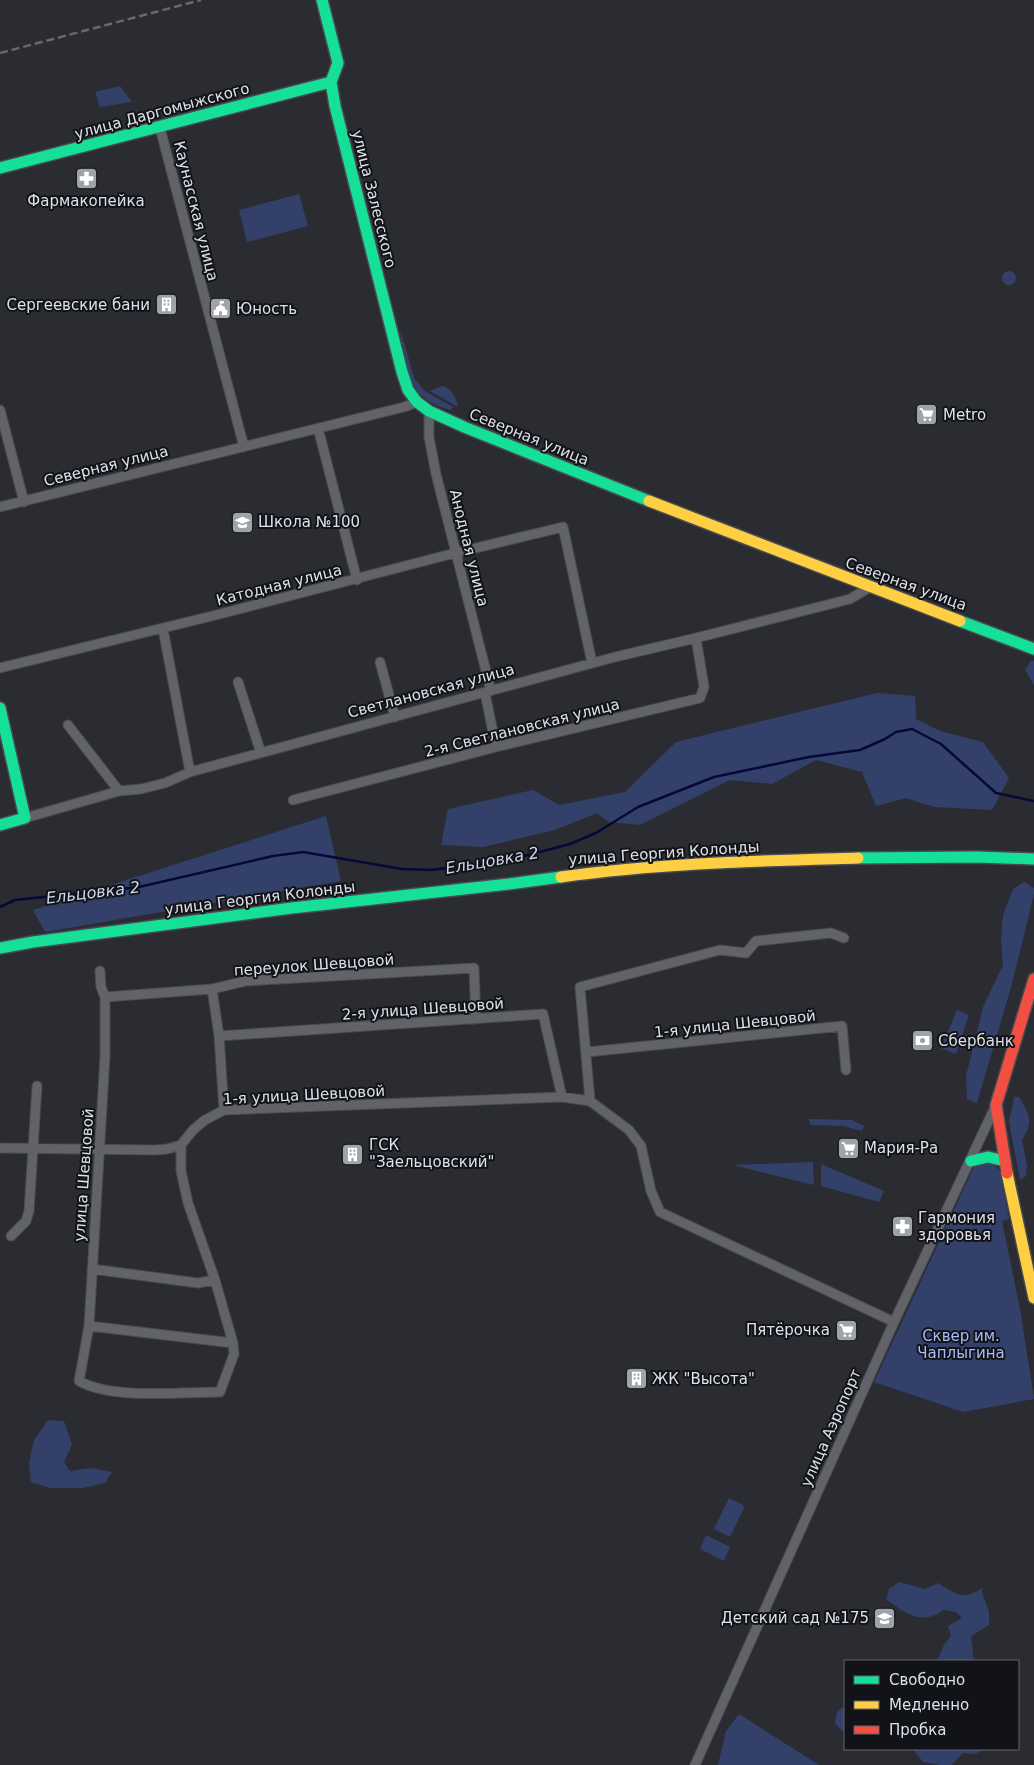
<svg xmlns="http://www.w3.org/2000/svg" width="1034" height="1765" font-family="'DejaVu Sans',sans-serif">
  <style>
    .green { fill: #33416a }
    .lines { fill: none; stroke-linecap: round; stroke-linejoin: round }
    .stream { stroke: #07083a; stroke-width: 2.5 }
    .street-casing { stroke: #484a4f; stroke-width: 11 }
    .fast-casing { stroke: #484a4f; stroke-width: 14 }
    .slow-casing { stroke: #484a4f; stroke-width: 14 }
    .jam-casing { stroke: #484a4f; stroke-width: 14 }
    .street { stroke: #616368; stroke-width: 9 }
    .fast { stroke: #16e098; stroke-width: 11 }
    .slow { stroke: #ffcf43; stroke-width: 11 }
    .jam { stroke: #f24e42; stroke-width: 11 }
    .rail { stroke: #68696e; stroke-width: 2.5; stroke-dasharray: 8 4; stroke-linecap: butt }
    .labels { text-anchor: middle; stroke-width: 4; stroke-linejoin: round; paint-order: stroke }
    .street-label { font-size: 15px; fill: #dee1e8; stroke: #121318 }
    .poi-label { font-size: 15px; fill: #dee1e8; stroke: #121318; text-anchor: start }
    .park-label { font-size: 15px; fill: #a5bcfc; stroke: #121318 }
    .water-label { font-size: 16px; font-style: italic; fill: #cfd8ed; stroke: #121318 }
  </style>
  <rect width="100%" height="100%" fill="#2a2c32"/>
  <path class="green" d="M120,86L132,102L100,107L95,92Z
    M299,194L308,226L247,242L239,210Z
    M1002 278a7 7 0 1 1 14 0a7 7 0 1 1-14 0Z
    M400,328L414,378L425,391L453,407L451,410C407,400 406,368 400,328Z
    M442,386C451,388 457,398 458,407L430,391Z
    M1031,660L1034,661V685L1025,670Z
    M877,693L915,696L916,719L940,731L983,742L1009,778L992,810L934,807L906,798L876,806L862,772L816,760L772,784L730,780L640,825L609,822L597,813L555,830L483,847L441,845L448,809L533,790L559,805L625,792L676,742Z
    M326,816L341,881L45,932L33,910Z
    M1024,882L1034,888V894L1012,984L977,1103L967,1099L966,1076L983,1007L1003,965L1001,939L1003,915L1013,889Z
    M957,1010L969,1015L956,1054L941,1048Z
    M1014,1097H1019C1030,1116 1034,1120 1022,1140L1027,1166L1026,1176L1020,1180L1009,1122Z
    M809,1119L852,1120L864,1126L862,1131L843,1126L810,1125Z
    M813,1162L814,1185L733,1165Z
    M983,1162L992,1163L1000,1171L1009,1219L1002,1221L1021,1314L1034,1399L963,1412L874,1382L974,1167Z
    M821,1164L884,1191L879,1202L821,1186Z
    M48,1420L64,1421L72,1445L64,1462L70,1471L91,1468L112,1472L105,1483L83,1488H50L31,1482L29,1463L34,1440Z
    M729,1498L745,1506L730,1537L714,1529Z
    M706,1535L730,1547L724,1561L700,1549Z
    M899,1582L925,1589L938,1583C956,1594 963,1601 982,1588L983,1596L989,1612V1625L971,1636L974,1661H937L944,1645L951,1636L948,1626L962,1618L956,1612L944,1610C921,1626 906,1614 886,1599L889,1589Z
    M842,1707L845,1709V1733L841,1730L835,1723L837,1712Z
    M739,1714L819,1765H718L726,1731Z
    M913,1749H986L975,1754L963,1753L952,1765H940L923,1762Z"/>
  <g class="lines">
    <path class="stream" d="M0,907L15,900L139,887L273,856L303,852L402,869L431,870L509,860L570,844L596,833L638,807L714,777L809,757L860,750L885,739L896,732L912,729L941,744L996,793L1034,801"/>
    <defs>
      <path id="street" d="M160,128L244,447
        M0,410L24,502
        M429,411V437L436,474L491,691
        M318,428L357,580
        M0,507L404,407L417,402
        M163,629L190,772
        M380,662L395,717
        M0,668L216,615L455,553L563,527L592,663
        M238,682L261,753
        M485,693L496,747
        M68,725L119,791
        M293,800L496,747L700,698L704,687L696,638
        M25,818L119,791L141,789L165,783L190,772L615,657L696,638L850,599L870,587
        M100,971L101,987L105,997V1056L89,1326L79,1381C113,1400 181,1392 220,1392L234,1354L233,1343L215,1280L188,1203L181,1171V1145
        M212,989L219,1036L224,1110
        M105,997L212,989L246,981L474,968L476,1019
        M219,1036L543,1014L562,1097
        M587,1052L842,1026L846,1070
        M590,1101L580,987L720,950L746,953L756,941L831,933L844,938
        M0,1148L155,1150L167,1149L181,1145L193,1130L205,1120L224,1110L562,1097L590,1101L629,1130L641,1146L651,1191L660,1212L894,1322
        M11,1236L26,1221L29,1211L37,1086
        M92,1269L198,1283L215,1280
        M89,1326L233,1343
        M695,1765L894,1322L996,1105"/>
      <path id="fast" d="M322,0L338,63L331,82L335,106L402,372L408,390L417,402L429,411L464,427L649,501
        M0,168L331,82
        M960,621L1034,649
        M0,708L25,818L0,825
        M858,858L977,857L1034,859
        M0,948L33,942L292,908L509,884L561,877
        M971,1161L988,1157L1005,1161"/>
      <path id="slow" d="M649,501L960,621
        M561,877C660,863 759,861 858,858
        M1007,1173L1034,1298"/>
      <path id="jam" d="M1007,1173L996,1105L1034,979"/>
    </defs>
    <use href="#street" class="street-casing"/>
    <use href="#fast" class="fast-casing"/>
    <use href="#slow" class="slow-casing"/>
    <use href="#jam" class="jam-casing"/>
    <use href="#street" class="street"/>
    <use href="#fast" class="fast"/>
    <use href="#slow" class="slow"/>
    <use href="#jam" class="jam"/>
    <path class="rail" d="M0,53L201,0"/>
  </g>
  <defs>
    <symbol id="pharmacy-square" viewBox="-11 -11 22 22"><rect x="-9" y="-9" width="18" height="18" rx="4" fill="#9fa2a8" stroke="#121318"/><path d="M-2-6h4v4h4v4h-4v4h-4v-4h-4v-4h4Z" fill="#fff"/></symbol>
    <symbol id="building-square" viewBox="-11 -11 22 22"><rect x="-9" y="-9" width="18" height="18" rx="4" fill="#9fa2a8" stroke="#121318"/><path d="M-4-6H4V6H1V3H-1V6H-4ZM-2.5-4.3h1.7v1.8h-1.7ZM.8-4.3h1.7v1.8H.8ZM-2.5-1h1.7V.8h-1.7ZM.8-1h1.7V.8H.8Z" fill="#fff"/></symbol>
    <symbol id="civic-square" viewBox="-11 -11 22 22"><rect x="-9" y="-9" width="18" height="18" rx="4" fill="#9fa2a8" stroke="#121318"/><path d="M-.6-6.5H3V-4.5H.6V-3L4-1V1h2V6H-6V1h2V-1L-.6-3ZM-1.2 2.5V6h2.4V2.5Z" fill="#fff"/></symbol>
    <symbol id="supermarket-square" viewBox="-11 -11 22 22"><rect x="-9" y="-9" width="18" height="18" rx="4" fill="#9fa2a8" stroke="#121318"/><path d="M-6-5.5h2.5l.6 2H6L4.5 2H-2.5L-4.4-4H-6ZM-1.5 3.2a1.3 1.3 0 1 0 .1 0ZM3 3.2a1.3 1.3 0 1 0 .1 0Z" fill="#fff"/></symbol>
    <symbol id="school-square" viewBox="-11 -11 22 22"><rect x="-9" y="-9" width="18" height="18" rx="4" fill="#9fa2a8" stroke="#121318"/><path d="M0-5L7-2L0 1L-7-2ZM-4 1L0 2.5L4 1V4Q0 6-4 4Z" fill="#fff"/></symbol>
    <symbol id="bank-square" viewBox="-11 -11 22 22"><rect x="-9" y="-9" width="18" height="18" rx="4" fill="#9fa2a8" stroke="#121318"/><path d="M-6-4H6V4H-6ZM0-2.3a2.3 2.3 0 1 0 0 4.6a2.3 2.3 0 1 0 0-4.6Z" fill="#fff"/></symbol>
  </defs>
  <g fill-rule="evenodd">
    <use href="#pharmacy-square" x="74" y="166" width="25" height="25"/>
    <use href="#building-square" x="154" y="292" width="25" height="25"/>
    <use href="#civic-square" x="208" y="296" width="25" height="25"/>
    <use href="#supermarket-square" x="914" y="402" width="25" height="25"/>
    <use href="#school-square" x="230" y="510" width="25" height="25"/>
    <use href="#bank-square" x="910" y="1028" width="25" height="25"/>
    <use href="#supermarket-square" x="836" y="1136" width="25" height="25"/>
    <use href="#building-square" x="340" y="1142" width="25" height="25"/>
    <use href="#pharmacy-square" x="890" y="1214" width="25" height="25"/>
    <use href="#supermarket-square" x="834" y="1318" width="25" height="25"/>
    <use href="#building-square" x="624" y="1366" width="25" height="25"/>
    <use href="#school-square" x="872" y="1606" width="25" height="25"/>
  </g>
  <g class="labels">
    <g class="street-label">
      <text transform="translate(162 111) rotate(-15)" y="5">улица Даргомыжского</text>
      <text transform="translate(374 199) rotate(76)" y="5">улица Залесского</text>
      <text transform="translate(196 211) rotate(76)" y="5">Каунасская улица</text>
      <text transform="translate(529 437) rotate(22)" y="5">Северная улица</text>
      <text transform="translate(106 466) rotate(-14)" y="5">Северная улица</text>
      <text transform="translate(469 548) rotate(76)" y="5">Анодная улица</text>
      <text transform="translate(906 584) rotate(20)" y="5">Северная улица</text>
      <text transform="translate(279 585) rotate(-14)" y="5">Катодная улица</text>
      <text transform="translate(431 691) rotate(-15)" y="5">Светлановская улица</text>
      <text transform="translate(522 728) rotate(-14)" y="5">2-я Светлановская улица</text>
      <text transform="translate(664 853) rotate(-4)" y="5">улица Георгия Колонды</text>
      <text transform="translate(260 898) rotate(-7)" y="5">улица Георгия Колонды</text>
      <text transform="translate(314 965) rotate(-4)" y="5">переулок Шевцовой</text>
      <text transform="translate(423 1009) rotate(-4)" y="5">2-я улица Шевцовой</text>
      <text transform="translate(735 1024) rotate(-6)" y="5">1-я улица Шевцовой</text>
      <text transform="translate(304 1095) rotate(-3)" y="5">1-я улица Шевцовой</text>
      <text transform="translate(84 1175) rotate(-86)" y="5">улица Шевцовой</text>
      <text transform="translate(831 1428) rotate(-66)" y="5">улица Аэропорт</text>
    </g>
    <g class="poi-label">
      <text x="86" y="206" text-anchor="middle">Фармакопейка</text>
      <text x="150" y="310" text-anchor="end">Сергеевские бани</text>
      <text x="236" y="314">Юность</text>
      <text x="943" y="420">Metro</text>
      <text x="258" y="527">Школа №100</text>
      <text x="938" y="1046">Сбербанк</text>
      <text x="369" y="1150">ГСК<tspan x="369" dy="17">"Заельцовский"</tspan></text>
      <text x="864" y="1153">Мария-Ра</text>
      <text x="918" y="1223">Гармония<tspan x="918" dy="17">здоровья</tspan></text>
      <text x="830" y="1335" text-anchor="end">Пятёрочка</text>
      <text x="652" y="1384">ЖК "Высота"</text>
      <text x="869" y="1623" text-anchor="end">Детский сад №175</text>
    </g>
    <g class="park-label">
      <text x="961" y="1341">Сквер им.<tspan x="961" dy="17">Чаплыгина</tspan></text>
    </g>
    <g class="water-label">
      <text transform="translate(492 860) rotate(-10)" y="6">Ельцовка 2</text>
      <text transform="translate(93 892) rotate(-7)" y="6">Ельцовка 2</text>
    </g>
  </g>
  <rect x="844" y="1660" width="175" height="90" fill="#121318" stroke="#64656b"/>
  <rect x="854" y="1676" width="25" height="8" fill="#16e098" stroke="#64656b"/>
  <text x="889" y="1685" font-size="15" fill="#dee1e8">Свободно</text>
  <rect x="854" y="1701" width="25" height="8" fill="#ffcf43" stroke="#64656b"/>
  <text x="889" y="1710" font-size="15" fill="#dee1e8">Медленно</text>
  <rect x="854" y="1726" width="25" height="8" fill="#f24e42" stroke="#64656b"/>
  <text x="889" y="1735" font-size="15" fill="#dee1e8">Пробка</text>
</svg>
